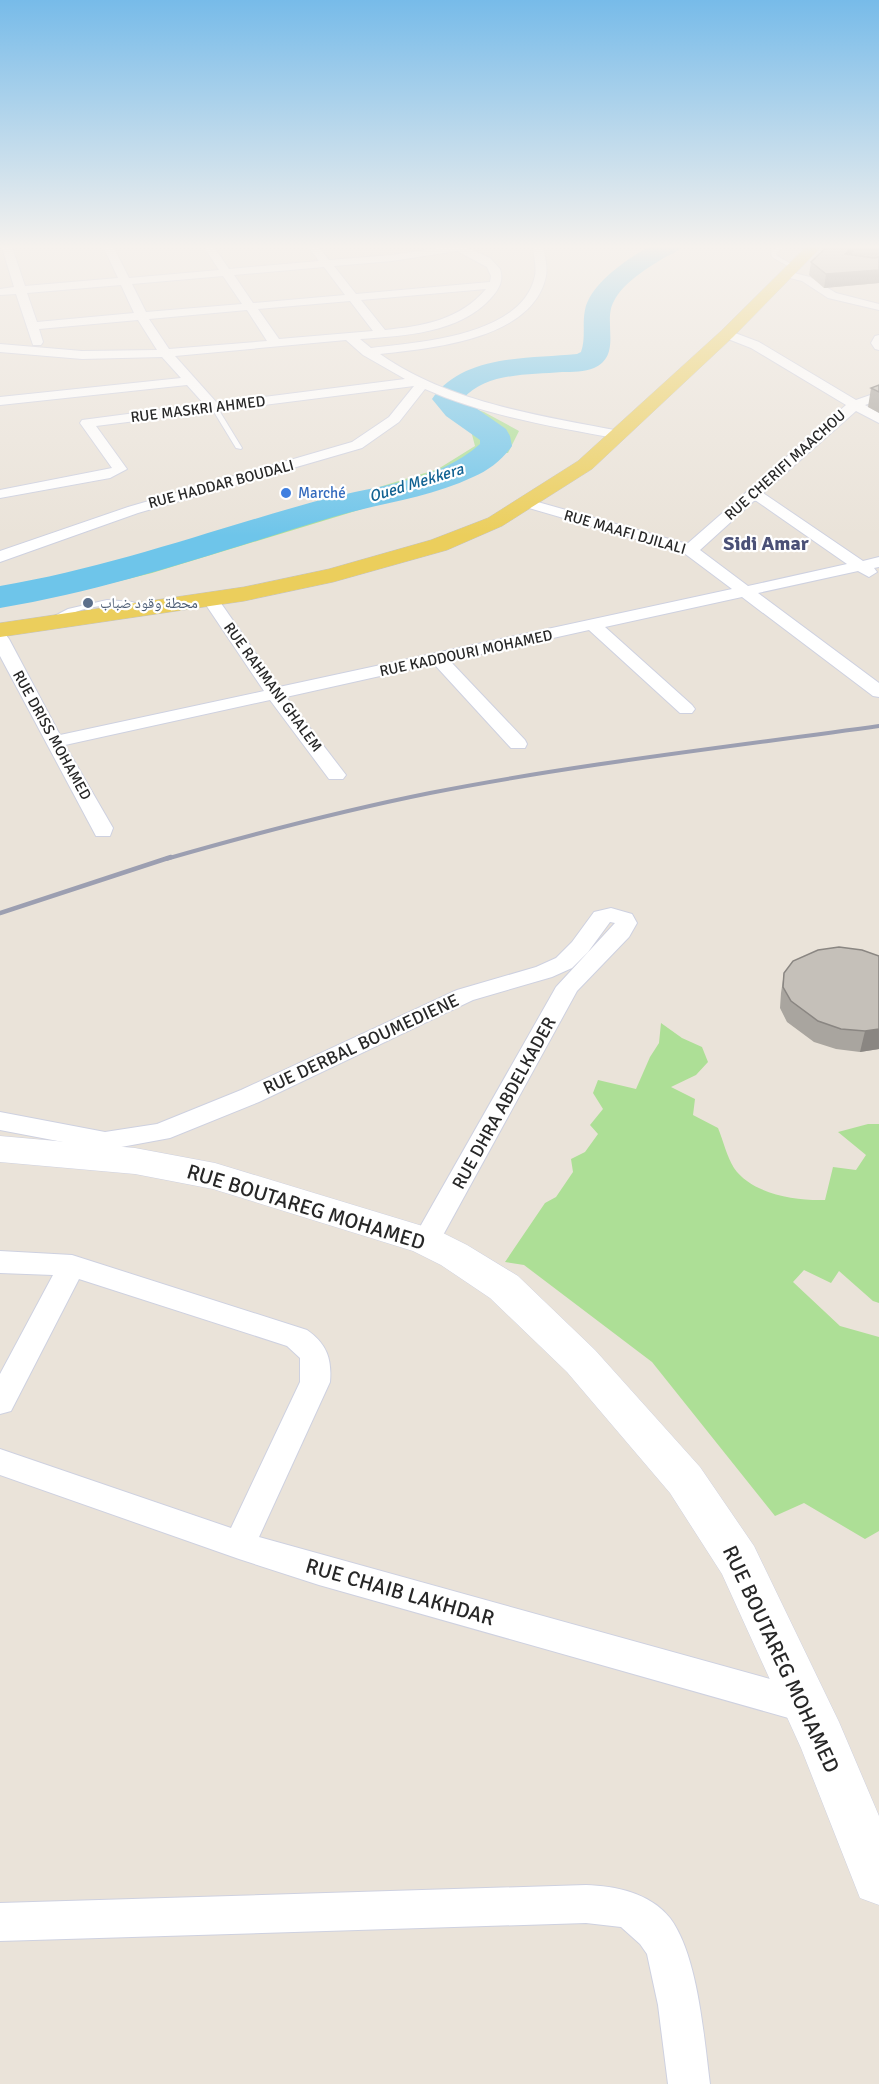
<svg xmlns="http://www.w3.org/2000/svg" width="879" height="2084" font-family="Signika,'Noto Naskh Arabic',sans-serif">
  <style>
    .green { fill: #addf96; fill-rule: evenodd }
    .lines { fill: none; stroke-linecap: round; stroke-linejoin: round }
    .river { fill: #6ec5ea; fill-rule: evenodd }
    .lane-casing { stroke: #ced1e0; stroke-width: 2 }
    .street-casing { stroke: #ced1e0; stroke-width: 2 }
    .secondary-casing { stroke: #ced1e0; stroke-width: 1 }
    .primary-casing { stroke: #c3c3c3; stroke-width: 1 }
    .lane { fill: #fff; fill-rule: evenodd }
    .street { fill: #fff; fill-rule: evenodd }
    .secondary { fill: #fff; fill-rule: evenodd }
    .primary { fill: #ebce5c; fill-rule: evenodd }
    .rail-far1 { stroke: #9c9fb1; stroke-width: 4 }
    .rail { stroke: #9c9fb1; stroke-width: 4.5 }
    .wall { fill: #a9a59f }
    .shaded-wall { fill: #8a8682 }
    .building { fill: #c5c0b9; stroke: #8a8682; stroke-width: 1.5 }
    .shop-dot { fill: #3f7fe0; stroke: #fff; stroke-width: 2 }
    .service-dot { fill: #5c6f8a; stroke: #fff; stroke-width: 2 }
    .labels { text-anchor: middle; stroke-width: 4.5; stroke-linejoin: round; paint-order: stroke }
    .far-street-label { font-size: 15px; fill: #272727; stroke: #fff }
    .far-shop-label { font-size: 15px; fill: #366cbe; stroke: #fff; text-anchor: start }
    .far-service-label { font-size: 15px; fill: #4e5e75; stroke: #fff; text-anchor: start }
    .far-water-label { font-size: 16px; font-style: italic; fill: #116292; stroke: #fff }
    .street-label { font-size: 18px; fill: #272727; stroke: #fff }
    .far-district-label { font-size: 20px; font-weight: bold; fill: #4a5076; stroke: #fff }
    .near-street-label { font-size: 21px; fill: #272727; stroke: #fff }
  </style>
  <rect width="100%" height="100%" fill="#eae3d9"/>
  <path class="green" d="M442,399L484,412L519,431L508,453H496L502,456L482,470L464,478L152,573L79,591L9,603V598L22,596L2,594L0,587L96,571L170,548L229,533L438,469L475,446L470,427ZM405,485L423,486L411,487L386,498L352,500L318,513L297,524L215,545L173,560L205,545L296,521L324,507L352,498L382,496ZM166,562L111,578L92,579L87,586L30,595C42,583 66,583 82,585L91,577Z
    M661,1023L682,1038L702,1047L708,1062L696,1075L671,1087L695,1099L693,1115L718,1128C723,1140 727,1157 734,1168C752,1194 795,1201 825,1200L833,1167L856,1170L866,1155L838,1132L868,1124H879V1303L873,1301L839,1271L831,1283L804,1270L793,1282L840,1326L879,1337V1531L865,1539L804,1503L775,1516L652,1362L524,1265L505,1262L545,1203L556,1197L573,1172L571,1159L585,1152L598,1134L590,1125L603,1109L593,1093L598,1080L636,1089L650,1057L659,1043Z"/>
  <g class="lines">
    <path class="river" d="M654,244H685C680,251 670,254 662,259C646,269 623,283 614,301C602,321 623,355 594,368C585,372 572,372 562,372C530,375 486,372 463,399L506,429L510,436L512,446C502,460 489,470 473,477C429,498 380,503 333,517C223,550 115,589 0,608V586C108,568 209,531 313,502C368,486 436,484 480,444V440L446,416L432,399C463,354 528,359 577,354L581,352C586,338 582,324 585,310C590,283 631,256 654,244Z"/>
    <defs>
      <path id="lane" d="M783,244H789L776,253L777,256L795,266V268H791L772,257L771,251Z
        M212,406L217,407L242,448L241,449L236,448L211,407Z
        M107,600L132,602L149,608L145,610C121,604 97,603 73,613C64,616 51,627 43,622L68,609Z"/>
      <path id="street" d="M1,244H11L25,286L118,278L102,244H112L129,278L219,270L202,244H212L229,269L319,261L306,244H316L329,260L392,255L445,247L442,244L468,245V248L490,258L500,269C504,281 499,289 491,298C460,333 404,336 360,339L371,348C420,342 522,336 535,276C537,267 533,254 533,244H543C544,253 548,267 546,276C533,340 431,348 380,354C450,403 538,415 620,431L627,435L620,439C555,427 486,416 425,389L399,422L362,448L138,513L0,562V551L128,507L352,442L389,417L414,386L96,426L127,469L110,478L0,498V490L112,468L80,423L82,420L204,404L187,385L0,405V397L181,378L162,357L82,359L0,352V344L82,351L157,350L138,320L39,329L43,342L41,345H33L16,294L0,295V289L14,287ZM457,251L487,267L491,276L490,282L356,294L334,266L392,261ZM324,267L345,295L253,303L234,275ZM223,276L242,304L146,312L132,284ZM121,285L134,313L37,322L27,293ZM486,289C460,320 423,326 385,330L361,300ZM350,301L373,331L279,339L258,309ZM247,310L267,341L169,349L149,319ZM346,340L363,355L405,379L217,403L175,356Z
        M786,271L810,277L836,293L879,304V310L828,298L802,281L782,276L781,274Z
        M727,330L759,342L856,400L879,392V400L865,405L879,413V423L856,411L763,493L863,561L879,557V567L874,568L877,572L869,577L858,571L758,593L879,683V697L873,696L742,597L605,627L692,705L695,709L692,713H680L589,630L450,661L525,740L527,744L525,748H511L434,664L286,697L346,775L343,779H329L270,700L65,745L113,828L110,836H96L0,656V634L6,635L9,639L60,735L264,691L202,599L210,594L216,596L279,687L732,589L684,553L522,506L520,503L527,499L687,544L846,405L751,348L723,337V331ZM755,500L847,564L748,586L700,550Z
        M879,335V350L875,349L871,343L875,336Z
        M611,908L632,914L637,923L629,937L577,991L436,1248L426,1251L416,1248L412,1241L556,987L615,923L610,922L588,952L572,968L552,977L473,1000L259,1102L170,1138L105,1150L0,1130V1112L105,1132L157,1124L241,1090L457,990L536,967L556,958L572,942L594,912Z
        M0,1251L72,1255L307,1330C327,1344 332,1359 330,1382L259,1537L806,1689L818,1694L824,1706L818,1718L806,1723L319,1585L239,1559L0,1475V1449L231,1528L300,1382V1358L287,1346L79,1279L11,1411L0,1414V1374L53,1275L0,1273Z
        M586,1885C616,1886 650,1893 670,1918C698,1955 704,2038 710,2084H668L658,2005L647,1954L640,1944L621,1927L586,1923L0,1941V1903Z"/>
      <path id="secondary" d="M0,1136L135,1148L215,1163L439,1231L467,1245L518,1276L595,1350L700,1467L754,1546L839,1722L879,1816V1905L860,1898L801,1748L722,1574L670,1493L567,1372L490,1298L441,1265L413,1251L213,1189L135,1174L0,1162Z"/>
      <path id="primary" d="M809,244H824L733,337L592,469L502,526L447,550L333,582L244,601L0,637V623L244,587L329,569L431,540L488,518L578,461L721,331Z"/>
    </defs>
    <use href="#lane" class="lane-casing"/>
    <use href="#street" class="street-casing"/>
    <use href="#secondary" class="secondary-casing"/>
    <use href="#primary" class="primary-casing"/>
    <use href="#lane" class="lane"/>
    <use href="#street" class="street"/>
    <use href="#secondary" class="secondary"/>
    <use href="#primary" class="primary"/>
    <path class="rail-far1" d="M166,859C253,834 341,811 430,793C578,764 729,747 879,726"/>
    <path class="rail" d="M0,913L171,857"/>
  </g>
  <path class="wall" d="M830,244H879V283L824,288L809,275L811,262Z
    M879,385V413L868,407L871,388Z
    M879,956V1049L860,1052L836,1049L814,1042L787,1022L780,1008L781,993L784,973Z"/>
  <path class="shaded-wall" d="M854,245L852,258L845,254Z
    M879,270V283L824,288L826,274Z
    M879,1029V1049L860,1052L865,1031Z"/>
  <path class="building" d="M830,244H879V247L854,245L845,254L874,258L879,257V270L826,274L811,262Z
    M879,385V392L871,388Z
    M839,947L862,950L879,956V1029L865,1031L841,1029L818,1021L791,1001L783,987L784,973L793,961L818,950Z"/>
  <linearGradient id="sky" x2="0" y2="1"><stop stop-color="#77bbe9"/><stop offset="0.46" stop-color="#f6f2ee"/><stop offset="1" stop-color="#f6f2ee" stop-opacity="0"/></linearGradient>
  <rect width="879" height="536" fill="url(#sky)"/>
  <circle class="shop-dot" cx="286" cy="493" r="6"/>
  <circle class="service-dot" cx="88" cy="603" r="6"/>
  <g class="labels">
    <g class="far-street-label">
      <text transform="translate(198 409) rotate(-7)" y="5">RUE MASKRI AHMED</text>
      <text transform="translate(785 465) rotate(-42)" y="5">RUE CHERIFI MAACHOU</text>
      <text transform="translate(221 484) rotate(-15)" y="5">RUE HADDAR BOUDALI</text>
      <text transform="translate(625 532) rotate(16)" y="5">RUE MAAFI DJILALI</text>
      <text transform="translate(466 653) rotate(-12)" y="5">RUE KADDOURI MOHAMED</text>
      <text transform="translate(273 687) rotate(54)" y="5">RUE RAHMANI GHALEM</text>
      <text transform="translate(52 735) rotate(61)" y="5">RUE DRISS MOHAMED</text>
    </g>
    <g class="far-shop-label">
      <text x="298" y="498">Marché</text>
    </g>
    <g class="far-service-label">
      <text x="100" y="608">محطة وقود ضباب</text>
    </g>
    <g class="far-water-label">
      <text transform="translate(416 482) rotate(-17)" y="6">Oued Mekkera</text>
    </g>
    <g class="street-label">
      <text transform="translate(361 1044) rotate(-25)" y="6">RUE DERBAL BOUMEDIENE</text>
      <text transform="translate(504 1103) rotate(-61)" y="6">RUE DHRA ABDELKADER</text>
    </g>
    <g class="far-district-label">
      <text x="766" y="550">Sidi Amar</text>
    </g>
    <g class="near-street-label">
      <text transform="translate(306 1207) rotate(17)" y="7">RUE BOUTAREG MOHAMED</text>
      <text transform="translate(400 1592) rotate(16)" y="7">RUE CHAIB LAKHDAR</text>
      <text transform="translate(781 1659) rotate(65)" y="7">RUE BOUTAREG MOHAMED</text>
    </g>
  </g>
</svg>
